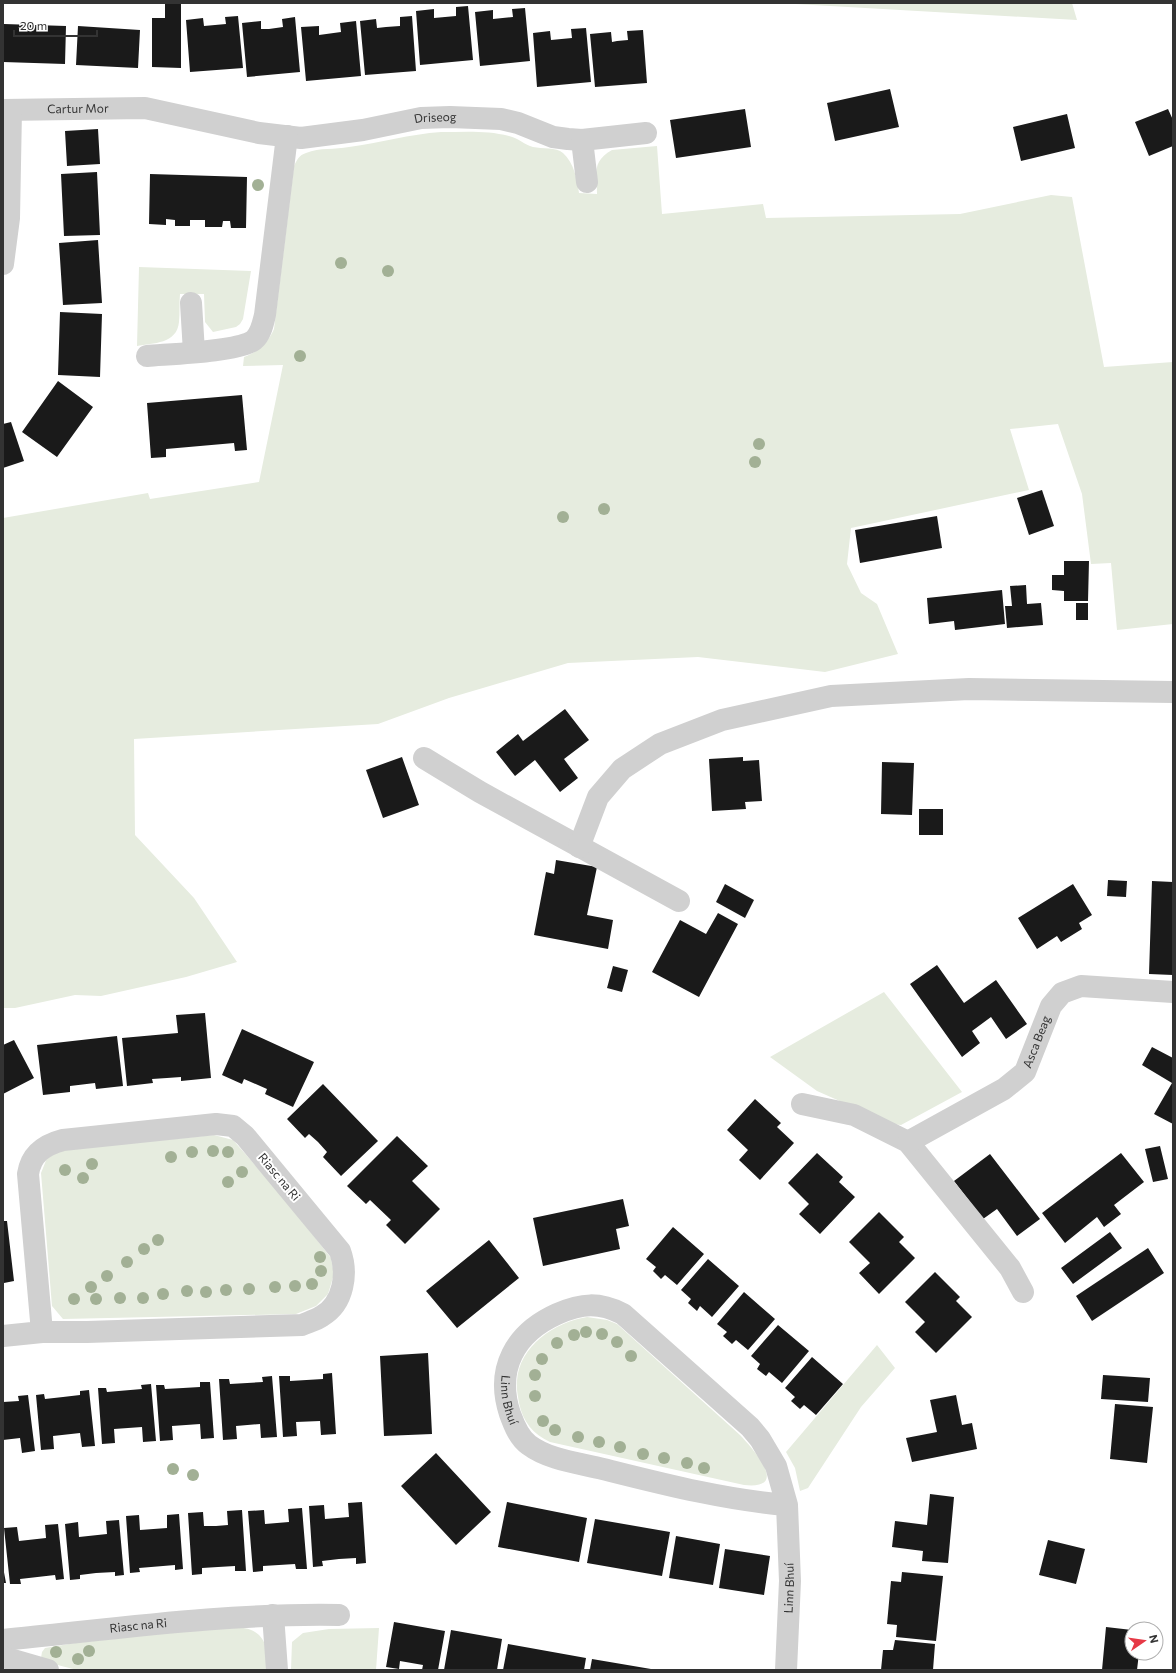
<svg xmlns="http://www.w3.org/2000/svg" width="1176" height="1673" font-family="Commissioner,sans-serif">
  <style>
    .green { fill: #e6ecdf }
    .building { fill: #1a1a1a }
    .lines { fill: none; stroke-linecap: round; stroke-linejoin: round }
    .minor { stroke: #d0d0d0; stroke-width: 22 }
    .tree { fill: #a2b095 }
    .labels { text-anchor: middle; stroke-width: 4; stroke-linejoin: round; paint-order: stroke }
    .street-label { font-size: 12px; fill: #333; stroke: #fff }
  </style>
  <rect width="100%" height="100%" fill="#fff"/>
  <path class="green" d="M778,3H1072L1077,20Z
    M441,132C463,132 487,130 509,136C518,138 525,145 533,147C542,149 556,147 563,153C574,163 577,179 579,193L597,194C597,174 591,162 612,150L657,146L662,214L763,204L766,218L960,214L1051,195L1072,197L1104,367L1173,362V624L1117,630L1111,563L1091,564L1082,494L1058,424L1010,429L1029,490L851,528L847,564L861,593L877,604L898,654L825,672L698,657L568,663L449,698L378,724L134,739L135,835L194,898L237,962L186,977L101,996L75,995L15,1008H3V518L148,493L150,499L259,482L283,365L243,366L244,357C258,352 268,343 274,329L294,166C297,160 299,155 306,153C320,147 335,150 349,147C380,143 410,134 441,132Z
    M139,267L251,271L243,319L240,324L236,327L213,332L205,322L204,294H180C179,303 180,313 179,322C177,344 153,343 137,346Z
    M884,992L962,1092L901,1125L892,1124L817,1091L770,1057Z
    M214,1135L233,1140L285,1199L331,1258L334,1274L328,1294L316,1306L296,1314L63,1319L52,1306L41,1173L47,1158L62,1150Z
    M587,1317L607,1320L617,1324L740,1435C753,1449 791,1490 744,1485L550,1442C533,1434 523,1422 519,1403C518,1396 516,1388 517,1381C519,1346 555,1322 587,1317Z
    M877,1345L895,1368L861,1407L808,1488L800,1491L795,1468L786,1452Z
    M233,1626C240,1628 250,1628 255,1632C267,1639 269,1657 269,1670H77L46,1662L41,1658L42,1652L45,1648L75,1643Z
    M379,1628L376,1670H291L292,1642L303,1633L329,1629Z"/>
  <path class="building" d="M165,4H181V68L152,67V18H165Z
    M468,6L473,60L420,65L416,11L434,9V18L456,16V7Z
    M525,8L530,61L480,66L475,12L493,10V19L513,17L512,9Z
    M238,16L243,68L190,72L186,20L203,18L204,26L226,24L225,17Z
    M412,16L416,71L365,75L360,21L376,19L377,28L386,27L400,26V17Z
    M295,17L300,72L247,77L242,23L261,21V29H269L283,27L282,19Z
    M356,21L361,76L306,81L301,27L319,26V35L341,32L340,23Z
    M4,24L66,26L65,64L3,62Z
    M78,26L140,30L138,68L76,65Z
    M586,28L591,82L537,87L533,33L550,31L551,40L572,38L571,29Z
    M643,30L647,83L595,87L590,34L611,32L612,42L617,41L628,40L627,31Z
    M890,89L899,127L835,141L827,103Z
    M745,109L751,147L676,158L670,120Z
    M1168,109L1173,120V146L1149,156L1135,122Z
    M1067,114L1075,148L1021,161L1013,127Z
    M98,129L100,164L67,166L65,131Z
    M97,172L100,235L64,236L61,174Z
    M150,174L247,177L246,228H231L230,221H223L222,227H205V220H190V226H175V220L166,219V225L149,224Z
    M98,240L102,303L63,305L59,243Z
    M60,312L102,314L100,377L58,375Z
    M58,381L93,407L57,457L22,432Z
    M242,395L247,450L235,451L234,443L166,449V457L151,458L147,403Z
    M11,422L24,461L3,468V424Z
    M1042,490L1054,526L1029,535L1017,498Z
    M937,516L942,548L860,563L855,530Z
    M1064,561H1089L1088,601H1064V591L1052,590V575H1064Z
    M1026,585L1027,604L1041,603L1043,625L1007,628L1005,606H1012L1010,586Z
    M1002,590L1005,624L955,630L954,621L929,624L927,598Z
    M1076,603H1088V620H1076Z
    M565,709L589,740L564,759L578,778L560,792L535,760L515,776L496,752L518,734L523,741Z
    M402,757L419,805L383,818L366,770Z
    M743,757V761L759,760L762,801L745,802L746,809L712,811L709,759Z
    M882,762L914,763L912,815L881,814Z
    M919,809H943V835H919Z
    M556,860L597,867L587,915L613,920L608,949L534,935L546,872L554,874Z
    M1108,880L1127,881L1126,897L1107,896Z
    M1152,881L1173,882V975L1149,974Z
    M725,884L754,900L745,918L716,902Z
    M1073,884L1092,915L1079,923L1082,929L1061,942L1057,936L1037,949L1018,918Z
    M718,913L738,924L699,997L652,972L680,920L706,934Z
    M937,965L964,1003L996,980L1027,1024L1006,1039L991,1017L972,1031L980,1043L962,1057L910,984Z
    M613,966L628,970L622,992L607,988Z
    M205,1013L211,1078L181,1081V1077L167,1078L152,1079L153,1083L127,1086L122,1038L178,1033L176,1015Z
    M242,1029L314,1062L293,1107L265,1094L267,1089L244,1079L242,1084L222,1075Z
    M117,1036L123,1086L96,1089L95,1083L70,1086V1092L43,1095L37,1045Z
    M14,1040L34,1078L3,1094V1045Z
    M1152,1047L1173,1058V1124L1154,1114L1172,1083L1142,1065Z
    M323,1084L378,1141L341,1176L323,1157L327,1152L318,1142L309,1134L305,1138L287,1119Z
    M755,1099L781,1123L777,1127L794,1143L760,1180L739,1160L748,1150L727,1130Z
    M397,1136L428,1166L412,1181L440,1209L405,1244L386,1225L391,1220L370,1200L366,1204L347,1186Z
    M1160,1146L1168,1179L1153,1182L1145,1149Z
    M817,1153L843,1177L839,1182L855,1197L820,1234L799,1214L809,1204L788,1183Z
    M1121,1153L1144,1182L1114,1205L1121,1214L1104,1227L1097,1217L1065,1243L1042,1213Z
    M990,1154L1040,1219L1017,1236L997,1209L983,1219L954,1181Z
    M623,1199L629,1226L616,1229L620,1249L543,1266L533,1218Z
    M879,1212L904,1237L899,1242L915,1258L879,1294L859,1273L870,1263L849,1242Z
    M3,1221H7L14,1281L4,1283Z
    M673,1227L704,1254L677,1285L665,1275L661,1279L653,1271L656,1267L646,1259Z
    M1110,1232L1122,1248L1073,1284L1061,1268Z
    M489,1240L519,1278L457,1328L426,1291Z
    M1148,1248L1164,1273L1092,1321L1076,1296Z
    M708,1259L739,1286L712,1317L700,1306L697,1311L688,1303L691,1299L681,1290Z
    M935,1272L960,1297L956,1301L972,1317L936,1353L915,1332L925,1322L905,1302Z
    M744,1292L775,1319L748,1350L736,1340L732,1344L723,1336L727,1332L717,1324Z
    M778,1325L809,1351L782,1383L769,1372L766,1376L757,1369L760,1364L751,1356Z
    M428,1353L432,1434L384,1436L380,1356Z
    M812,1357L843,1384L816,1415L804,1405L800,1409L791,1401L795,1397L785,1388Z
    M332,1373L336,1434L321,1435L320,1421L296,1422L297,1436L283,1437L279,1376H290V1381L323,1379V1374Z
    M1103,1375L1150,1378L1148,1402L1101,1399Z
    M272,1376L277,1437L261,1438L260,1424L236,1426L237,1439L223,1440L219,1379H229L230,1384L263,1382L262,1377Z
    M200,1382H210L214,1438L201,1439L200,1424L172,1426L173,1440L160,1441L156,1385H164L165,1389L183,1388L200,1387Z
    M151,1384L156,1441L143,1442L142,1427L114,1429L115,1443L102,1444L98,1388H106L107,1392L142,1389L141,1385Z
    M89,1390L95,1446L82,1447L80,1433L53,1436L54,1449L41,1450L36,1395L44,1394L45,1399L63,1397L80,1395V1391Z
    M28,1395L35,1451L22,1453L20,1438L3,1440V1402L19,1401L18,1396Z
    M956,1395L962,1425L972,1423L977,1449L912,1462L906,1438L937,1432L930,1400Z
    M1115,1404L1153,1407L1147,1463L1110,1459Z
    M436,1453L491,1512L456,1545L401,1486Z
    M930,1494L954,1497L948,1563L922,1561L923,1551L892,1547L895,1521L927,1525Z
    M362,1502L366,1563L356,1564V1558L339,1559L322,1561L323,1566L313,1567L309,1506L324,1505L325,1519L349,1517L348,1503Z
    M507,1502L587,1518L579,1562L498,1547Z
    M302,1508L307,1569H296L295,1564L263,1566V1571L253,1572L248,1511L264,1510L265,1524L289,1522L288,1509Z
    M242,1510L246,1571H235V1566L218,1567L202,1568V1574L192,1575L188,1513L203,1512L204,1526H216L228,1525L227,1511Z
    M179,1514L183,1569L175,1570V1565L139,1568L140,1572L130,1573L126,1516L139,1515L140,1530L167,1528V1515Z
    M595,1519L670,1532L662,1576L587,1563Z
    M119,1520L124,1575L115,1576V1572L96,1573L80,1575V1579L70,1580L65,1524L78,1522L79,1537L107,1534L106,1521Z
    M58,1524L64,1579L56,1580L55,1575L20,1579L21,1584H10L4,1528L17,1527L19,1541L46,1538L45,1525Z
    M676,1536L720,1544L713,1585L669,1578Z
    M1048,1540L1085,1549L1076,1584L1039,1575Z
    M725,1549L770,1556L764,1595L719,1588Z
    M3,1567L6,1583H3Z
    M902,1572L943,1576L936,1641L896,1637L897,1625L887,1624L891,1581L901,1582Z
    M394,1622L445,1631L438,1670H422L423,1665L400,1661L399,1669L386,1667Z
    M1106,1627L1132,1630V1653H1139L1137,1670H1102Z
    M451,1630L502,1639L497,1670H444Z
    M895,1640L935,1644L933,1670H881L883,1650H893Z
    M508,1644L586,1658L584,1670H503Z
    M592,1659L651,1669V1670H590Z"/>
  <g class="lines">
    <g class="minor">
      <path id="s1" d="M3,110L145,108L259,133L301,138L363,130L421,118L450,117L501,119L518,123L553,137L568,139L582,140L646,133"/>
      <path d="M582,140L587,182"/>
      <path d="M3,264L9,218L11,110"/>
      <path d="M191,303L194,352"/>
      <path d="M147,356C169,354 238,352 254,340C261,334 263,323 265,315L287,136"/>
      <path d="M424,758L480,792L679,901"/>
      <path d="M579,847L598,797L622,769L660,744L722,720L831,696L969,689L1173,692"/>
      <path d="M802,1104L854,1115L908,1142L1010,1268L1023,1292"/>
      <path id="s2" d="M908,1142L1004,1089L1025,1072L1051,1006L1062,993L1081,986L1173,992"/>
      <path d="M3,1336L42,1332H87L302,1325C309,1322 316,1320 322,1316C344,1303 348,1273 340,1251L245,1136L233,1126L216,1124L63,1140C44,1145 31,1154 28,1174L42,1332"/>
      <path d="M273,1615L277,1670"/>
      <path id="s3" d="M3,1640C115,1629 226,1613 339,1615"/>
      <path d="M3,1657L48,1670"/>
      <path id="s4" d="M786,1670L790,1581L787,1505L776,1466L760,1439L750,1427L623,1314C599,1302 582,1303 557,1314C515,1333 495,1369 510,1414C514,1425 519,1438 529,1445C549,1460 579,1463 603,1469C663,1484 725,1500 787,1505"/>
    </g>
  </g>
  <g class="tree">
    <circle cx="258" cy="185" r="6"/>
    <circle cx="341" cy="263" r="6"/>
    <circle cx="388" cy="271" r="6"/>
    <circle cx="300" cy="356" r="6"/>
    <circle cx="759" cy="444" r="6"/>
    <circle cx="755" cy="462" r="6"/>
    <circle cx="604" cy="509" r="6"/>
    <circle cx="563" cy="517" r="6"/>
    <circle cx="213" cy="1151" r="6"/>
    <circle cx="192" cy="1152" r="6"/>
    <circle cx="228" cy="1152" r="6"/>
    <circle cx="171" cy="1157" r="6"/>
    <circle cx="92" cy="1164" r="6"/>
    <circle cx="65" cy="1170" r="6"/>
    <circle cx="242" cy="1172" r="6"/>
    <circle cx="83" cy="1178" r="6"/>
    <circle cx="228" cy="1182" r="6"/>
    <circle cx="158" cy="1240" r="6"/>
    <circle cx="144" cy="1249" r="6"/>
    <circle cx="320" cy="1257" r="6"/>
    <circle cx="127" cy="1262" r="6"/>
    <circle cx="321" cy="1271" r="6"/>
    <circle cx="107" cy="1276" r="6"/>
    <circle cx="312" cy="1284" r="6"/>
    <circle cx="295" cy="1286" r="6"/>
    <circle cx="91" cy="1287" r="6"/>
    <circle cx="275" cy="1287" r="6"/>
    <circle cx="249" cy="1289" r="6"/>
    <circle cx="226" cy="1290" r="6"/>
    <circle cx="187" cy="1291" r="6"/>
    <circle cx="206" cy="1292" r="6"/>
    <circle cx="163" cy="1294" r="6"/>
    <circle cx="120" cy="1298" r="6"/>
    <circle cx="143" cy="1298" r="6"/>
    <circle cx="74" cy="1299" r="6"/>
    <circle cx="96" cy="1299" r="6"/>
    <circle cx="586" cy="1332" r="6"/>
    <circle cx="602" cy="1334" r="6"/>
    <circle cx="574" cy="1335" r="6"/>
    <circle cx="617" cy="1342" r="6"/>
    <circle cx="557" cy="1343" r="6"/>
    <circle cx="631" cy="1356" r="6"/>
    <circle cx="542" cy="1359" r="6"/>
    <circle cx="535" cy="1375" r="6"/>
    <circle cx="535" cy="1396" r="6"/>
    <circle cx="543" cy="1421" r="6"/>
    <circle cx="555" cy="1430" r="6"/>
    <circle cx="578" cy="1437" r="6"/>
    <circle cx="599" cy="1442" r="6"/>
    <circle cx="620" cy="1447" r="6"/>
    <circle cx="643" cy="1454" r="6"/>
    <circle cx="664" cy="1458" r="6"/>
    <circle cx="687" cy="1463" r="6"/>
    <circle cx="704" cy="1468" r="6"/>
    <circle cx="173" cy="1469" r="6"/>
    <circle cx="193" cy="1475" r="6"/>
    <circle cx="89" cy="1651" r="6"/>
    <circle cx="56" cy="1652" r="6"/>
    <circle cx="78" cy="1659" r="6"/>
  </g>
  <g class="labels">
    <g class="street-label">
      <text dy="4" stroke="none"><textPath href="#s1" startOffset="75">Cartur Mor</textPath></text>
      <text dy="4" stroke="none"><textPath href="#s1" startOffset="437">Driseog</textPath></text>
      <text dy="4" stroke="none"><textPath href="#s2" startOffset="169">Asca Beag</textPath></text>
      <text transform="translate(279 1177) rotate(50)" y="4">Riasc na Ri</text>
      <text dy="4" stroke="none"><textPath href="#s4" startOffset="600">Linn Bhuí</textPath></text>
      <text dy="4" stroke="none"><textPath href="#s4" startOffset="82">Linn Bhuí</textPath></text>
      <text dy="4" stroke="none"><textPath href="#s3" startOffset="136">Riasc na Ri</textPath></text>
    </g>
  </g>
  <rect width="1176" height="1673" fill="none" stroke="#333333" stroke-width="8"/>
  <g transform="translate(1144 1641) rotate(77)"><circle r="19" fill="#ffffff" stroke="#adadad"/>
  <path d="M0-3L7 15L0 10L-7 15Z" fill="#e63946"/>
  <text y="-6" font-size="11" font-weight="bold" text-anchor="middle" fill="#333333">N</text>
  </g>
  <path d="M14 30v6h83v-6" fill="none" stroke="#333333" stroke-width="2"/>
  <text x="20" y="30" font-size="12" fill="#333333" stroke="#ffffff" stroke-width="3" paint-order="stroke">20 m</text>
</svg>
